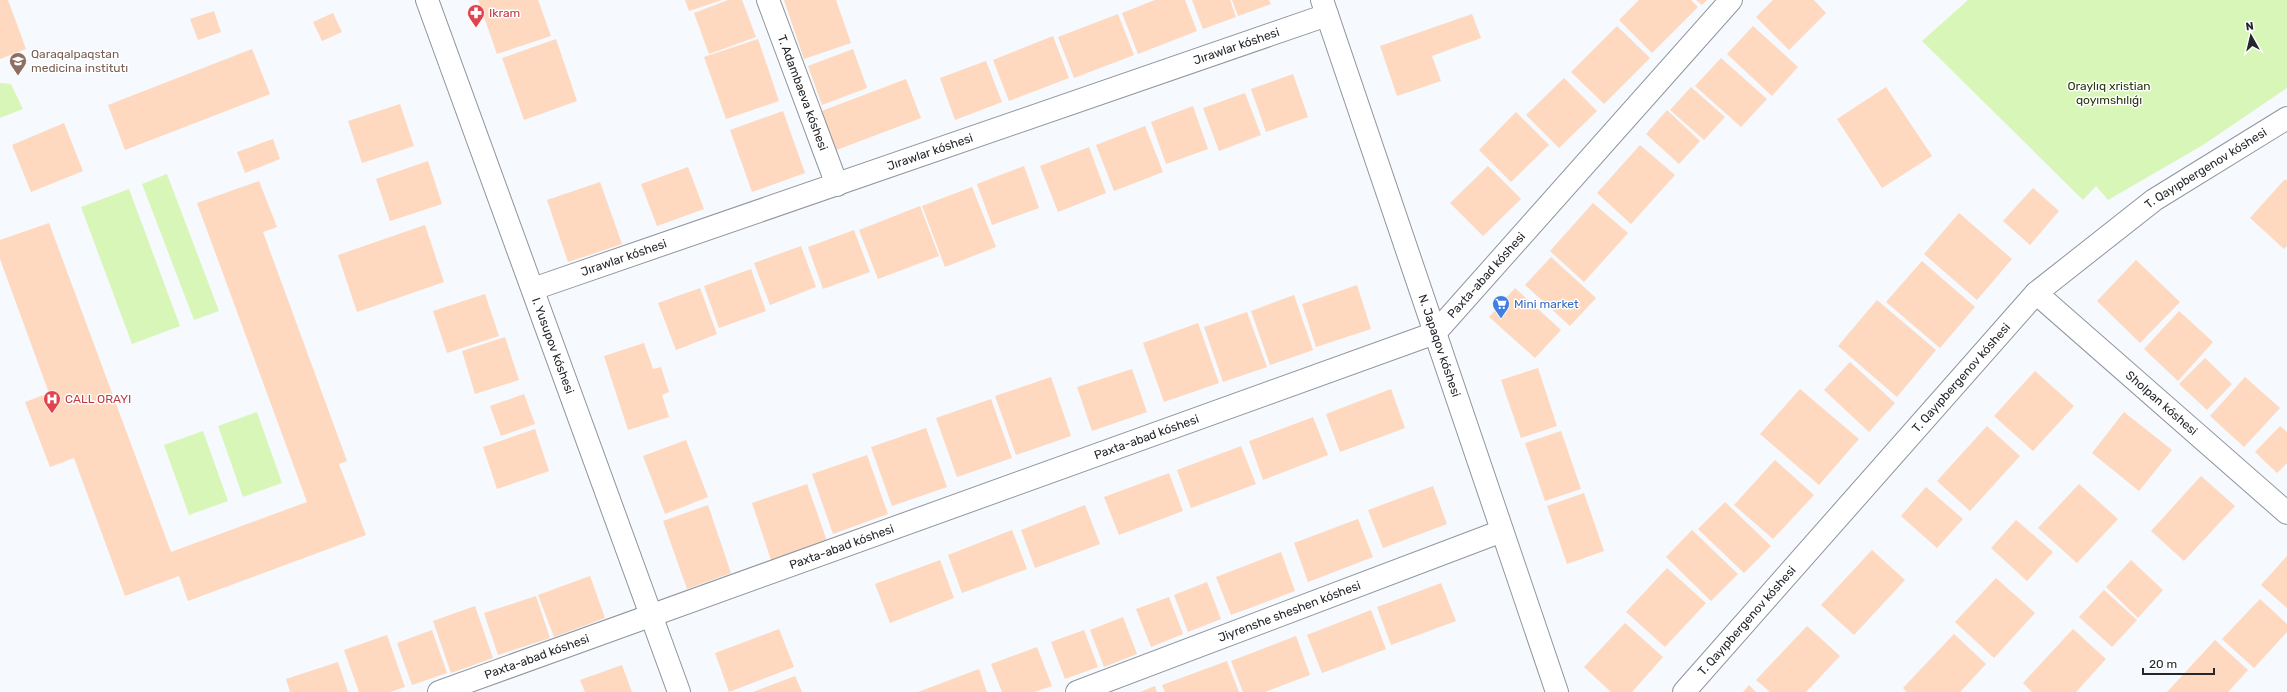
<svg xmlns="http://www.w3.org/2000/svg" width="2287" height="692" font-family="Rubik,sans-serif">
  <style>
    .green { fill: #d9f6b9 }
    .building { fill: #fed8bf }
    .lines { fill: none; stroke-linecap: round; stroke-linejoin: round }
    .street-casing { stroke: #8f959e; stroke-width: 24 }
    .secondary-casing { stroke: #8f959e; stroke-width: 24 }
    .street { stroke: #fff; stroke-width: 22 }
    .secondary { stroke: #fff; stroke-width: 22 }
    .labels { text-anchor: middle; stroke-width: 3; stroke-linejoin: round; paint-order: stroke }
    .health-label { font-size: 12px; fill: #be3a42; stroke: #fff; text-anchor: start }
    .street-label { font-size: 12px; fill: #24272b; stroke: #fff }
    .education-label { font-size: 12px; fill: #785e54; stroke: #fff; text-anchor: start }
    .park-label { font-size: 12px; fill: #263708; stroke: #fff }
    .shop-label { font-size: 12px; fill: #366cbe; stroke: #fff; text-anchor: start }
  </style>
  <rect width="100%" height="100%" fill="#f6f9fd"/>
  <path class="green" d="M1968,0H2287V88L2203,145L2108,200L2096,186L2083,200L1922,41Z
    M0,83L11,84L23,109L0,118Z
    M167,174L219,311L194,320L142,184Z
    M129,189L180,326L132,344L81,207Z
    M257,412L282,483L243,497L218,426Z
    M203,431L228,501L189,515L164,445Z"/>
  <path class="building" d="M0,0H8L26,49L0,59Z
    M478,0H538L551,36L497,54Z
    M685,0H722L689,11Z
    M728,0H742L756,37L709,54L694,13Z
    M784,0H836L851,43L804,59Z
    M1155,0H1185L1197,31L1138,54L1122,13Z
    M1192,0H1230L1236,17L1203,29Z
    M1232,0H1269L1271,4L1238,16Z
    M1639,0H1691L1698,7L1652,53L1619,20Z
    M1696,0H1707L1702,5Z
    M1773,0H1814L1826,13L1789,50L1756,17Z
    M214,11L221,32L198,40L190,19Z
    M333,13L342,32L322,41L313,22Z
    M1118,14L1134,55L1074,78L1058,37Z
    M1472,14L1481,38L1432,56L1441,81L1397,96L1380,46Z
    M1617,26L1650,58L1604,104L1571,72Z
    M1753,26L1798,67L1772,96L1727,54Z
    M1053,36L1069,78L1009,101L993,60Z
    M556,39L577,101L524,120L502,58Z
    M758,39L779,101L726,119L704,57Z
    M252,49L270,94L125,150L108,105Z
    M853,49L867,88L822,105L808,66Z
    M1721,58L1767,99L1741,127L1695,86Z
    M986,61L1002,102L955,120L940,78Z
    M1293,74L1308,117L1266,132L1251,89Z
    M1564,78L1597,111L1559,148L1526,115Z
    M906,79L921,118L834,151L819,112Z
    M1691,87L1725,117L1704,140L1670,110Z
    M1886,87L1932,156L1882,188L1837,119Z
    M1245,93L1261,135L1219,151L1203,108Z
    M400,104L414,146L362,163L348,121Z
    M1193,106L1208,149L1166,164L1151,122Z
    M1667,110L1700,141L1679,164L1646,134Z
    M783,111L805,173L752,192L730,130Z
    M1516,112L1549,145L1511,182L1479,150Z
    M64,123L83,171L31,192L12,145Z
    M1145,126L1163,172L1114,191L1096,145Z
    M273,139L280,159L245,173L237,152Z
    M1640,145L1675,175L1631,224L1597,193Z
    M1089,147L1106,193L1058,212L1040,166Z
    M428,161L442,204L390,221L376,179Z
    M1024,166L1039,208L992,225L977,184Z
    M1488,166L1521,199L1483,236L1450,203Z
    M688,167L704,209L657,226L641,184Z
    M2285,179L2287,181V246L2284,249L2250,218Z
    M259,181L277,227L263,232L347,461L339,464L366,535L188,601L179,576L125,596L74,458L50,467L25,402L49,393L0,259V240L49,223L171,552L307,502L197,203Z
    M600,182L622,244L568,262L547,200Z
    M972,187L996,247L945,267L922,206Z
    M2033,188L2059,211L2030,245L2003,221Z
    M1593,203L1628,233L1584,282L1550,251Z
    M920,206L939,256L878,279L859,230Z
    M1959,213L2012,259L1977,300L1924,254Z
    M425,225L444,282L357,312L338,255Z
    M854,230L870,272L823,289L808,247Z
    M801,246L816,287L770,305L754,263Z
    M1551,257L1596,298L1570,326L1525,285Z
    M2136,260L2180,302L2140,343L2097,301Z
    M1922,261L1975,307L1940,348L1886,302Z
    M751,269L766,311L719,328L704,286Z
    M1357,285L1371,329L1316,347L1302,304Z
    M700,288L717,334L676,350L658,303Z
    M1515,288L1561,330L1535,358L1489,317Z
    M485,294L499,336L447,353L433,311Z
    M1294,295L1313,350L1270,365L1251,311Z
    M1877,300L1936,350L1897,397L1838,346Z
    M2179,311L2213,342L2178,381L2144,349Z
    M1247,312L1267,367L1223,382L1204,327Z
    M1198,323L1219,383L1164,402L1143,343Z
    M505,337L519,380L475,394L462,351Z
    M644,343L653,369L661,367L669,392L662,395L669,417L628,430L604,356Z
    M2205,358L2232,384L2207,410L2179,384Z
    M1850,362L1895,403L1869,432L1824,390Z
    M1538,368L1557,426L1521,438L1501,380Z
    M1132,369L1147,412L1092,431L1077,387Z
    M2035,371L2074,406L2033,451L1994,416Z
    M1051,377L1071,436L1016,455L995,396Z
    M2245,377L2280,408L2244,447L2210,416Z
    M1391,389L1405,428L1340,452L1326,414Z
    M1800,389L1859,439L1819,485L1760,434Z
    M524,394L535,424L501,436L490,406Z
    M991,399L1012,458L957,477L936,418Z
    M2124,412L2172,450L2139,491L2092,453Z
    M1313,417L1328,455L1263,480L1249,441Z
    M1987,426L2020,456L1970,511L1937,481Z
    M2280,426L2287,432V463L2277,473L2255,452Z
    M926,428L947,487L892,506L871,447Z
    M535,429L549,471L497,489L483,447Z
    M1561,431L1581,489L1545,501L1525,443Z
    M686,440L708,497L665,514L643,456Z
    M1241,446L1256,484L1191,508L1177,470Z
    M867,455L888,514L833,534L812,474Z
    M1775,460L1814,495L1773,539L1734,505Z
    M1169,473L1183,511L1119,535L1104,497Z
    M2201,476L2235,506L2184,561L2151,531Z
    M807,484L828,544L772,563L752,503Z
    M2079,484L2118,519L2077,563L2038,528Z
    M1433,486L1447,524L1383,548L1368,510Z
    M1926,487L1963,519L1937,548L1901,516Z
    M1584,493L1604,551L1567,564L1547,506Z
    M1725,502L1771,546L1744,573L1698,529Z
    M708,505L731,573L687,589L663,521Z
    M1085,505L1100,544L1035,568L1021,530Z
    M1358,519L1373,557L1308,582L1294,543Z
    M2016,520L2053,552L2027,581L1991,548Z
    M1012,530L1027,569L962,593L948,555Z
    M1692,530L1738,574L1711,601L1666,557Z
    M1872,550L1905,580L1854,635L1821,605Z
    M1281,552L1295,591L1231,615L1216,577Z
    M2287,556V608L2261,585Z
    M940,560L954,598L890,623L875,584Z
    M2131,560L2163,590L2138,618L2106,587Z
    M1667,568L1706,603L1665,647L1626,612Z
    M590,576L605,618L554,637L538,595Z
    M1996,578L2035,613L1994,658L1955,622Z
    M1207,582L1221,619L1188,632L1174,595Z
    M1441,583L1456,621L1391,645L1377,607Z
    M2104,590L2137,620L2112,647L2079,617Z
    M536,596L550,638L498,655L484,613Z
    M1169,597L1183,634L1151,647L1136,609Z
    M2260,599L2287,624V632L2254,668L2222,639Z
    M475,606L493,658L451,673L433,621Z
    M1371,610L1386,649L1322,673L1307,635Z
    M1123,617L1137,654L1104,667L1090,630Z
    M1625,623L1663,657L1632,692H1611L1584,667Z
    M1807,626L1840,656L1806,692H1770L1756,680Z
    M779,629L794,667L729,692L715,653Z
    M2073,629L2106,659L2076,692H2032L2023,683Z
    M432,630L447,673L412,685L397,643Z
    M1084,630L1098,667L1065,679L1051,642Z
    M1954,634L1986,664L1960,692H1907L1903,688Z
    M387,635L405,687L390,692H359L344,650Z
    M1296,636L1310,675L1265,692H1243L1231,661Z
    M2215,640L2248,670L2228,692H2167Z
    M1037,647L1052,686L1034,692H1002L991,664Z
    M1227,661L1239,692H1165L1162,685Z
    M338,662L348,692H290L286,679Z
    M622,665L632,692H585L580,680Z
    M979,669L987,692H918Z
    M795,676L802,692H753Z
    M1749,685L1756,692H1743Z
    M1155,686L1157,692H1140Z"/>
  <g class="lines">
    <defs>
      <g id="street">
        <path id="s1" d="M427,0L679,692"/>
        <path id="s2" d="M768,0L837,185"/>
        <path id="s3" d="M533,289L1327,15"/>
        <path id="s4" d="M2036,293L2287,513"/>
        <path id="s5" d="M439,692L1435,333L1731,0"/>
        <path id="s6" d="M1077,692L1502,531"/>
        <path id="s7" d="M1684,692L2036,293L2154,200L2287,118"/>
      </g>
      <g id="secondary">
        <path id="s8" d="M1322,0L1557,692"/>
      </g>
    </defs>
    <use href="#street" class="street-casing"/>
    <use href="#secondary" class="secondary-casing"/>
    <use href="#street" class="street"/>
    <use href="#secondary" class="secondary"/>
  </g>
  <defs>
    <symbol id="pharmacy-pin" viewBox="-11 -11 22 30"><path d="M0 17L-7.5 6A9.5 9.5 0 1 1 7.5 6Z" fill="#e0444e" stroke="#fff"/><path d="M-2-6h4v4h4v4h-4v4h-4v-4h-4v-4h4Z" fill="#fff"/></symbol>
    <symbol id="university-pin" viewBox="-11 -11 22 30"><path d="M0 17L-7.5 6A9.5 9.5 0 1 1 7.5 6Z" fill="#8d6e63" stroke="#fff"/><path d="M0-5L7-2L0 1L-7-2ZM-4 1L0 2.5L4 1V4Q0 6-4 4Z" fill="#fff"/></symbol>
    <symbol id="supermarket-pin" viewBox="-11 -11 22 30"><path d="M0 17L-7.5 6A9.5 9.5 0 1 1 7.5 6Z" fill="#3f7fe0" stroke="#fff"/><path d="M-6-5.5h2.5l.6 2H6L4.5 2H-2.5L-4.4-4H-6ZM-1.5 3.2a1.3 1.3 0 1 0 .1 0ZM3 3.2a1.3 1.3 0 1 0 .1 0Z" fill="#fff"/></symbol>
    <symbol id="hospital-pin" viewBox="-11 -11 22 30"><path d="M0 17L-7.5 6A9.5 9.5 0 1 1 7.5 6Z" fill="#e0444e" stroke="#fff"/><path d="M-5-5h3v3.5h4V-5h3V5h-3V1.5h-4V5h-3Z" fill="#fff"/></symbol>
  </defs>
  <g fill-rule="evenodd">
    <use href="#pharmacy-pin" x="466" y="3" width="20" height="27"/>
    <use href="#university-pin" x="8" y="51" width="20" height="27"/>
    <use href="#supermarket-pin" x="1491" y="294" width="20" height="27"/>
    <use href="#hospital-pin" x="42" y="389" width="20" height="27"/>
  </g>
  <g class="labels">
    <g class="health-label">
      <text x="489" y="17">Ikram</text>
      <text x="65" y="403">CALL ORAYI</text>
    </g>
    <g class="street-label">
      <text dy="4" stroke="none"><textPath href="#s3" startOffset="744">Jırawlar kóshesi</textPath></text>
      <text dy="4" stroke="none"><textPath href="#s2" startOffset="99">T. Adambaeva kóshesi</textPath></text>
      <text dy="4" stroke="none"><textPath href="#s3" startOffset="420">Jırawlar kóshesi</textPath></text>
      <text dy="4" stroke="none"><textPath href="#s7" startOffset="743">T. Qayıpbergenov kóshesi</textPath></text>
      <text dy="4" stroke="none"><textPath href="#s3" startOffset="96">Jırawlar kóshesi</textPath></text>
      <text dy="4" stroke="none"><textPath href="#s5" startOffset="1136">Paxta-abad kóshesi</textPath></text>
      <text dy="4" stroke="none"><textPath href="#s1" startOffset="368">I. Yusupov kóshesi</textPath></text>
      <text dy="4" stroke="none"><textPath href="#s8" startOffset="365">N. Japaqov kóshesi</textPath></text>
      <text dy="4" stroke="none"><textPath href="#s7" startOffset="419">T. Qayıpbergenov kóshesi</textPath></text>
      <text dy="4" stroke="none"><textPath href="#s4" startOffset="167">Sholpan kóshesi</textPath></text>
      <text dy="4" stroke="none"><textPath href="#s5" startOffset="752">Paxta-abad kóshesi</textPath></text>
      <text dy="4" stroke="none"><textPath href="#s5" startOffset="428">Paxta-abad kóshesi</textPath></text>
      <text dy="4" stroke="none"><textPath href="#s6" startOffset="227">Jiyrenshe sheshen kóshesi</textPath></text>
      <text dy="4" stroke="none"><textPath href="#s7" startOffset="95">T. Qayıpbergenov kóshesi</textPath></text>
      <text dy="4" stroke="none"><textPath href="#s5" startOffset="104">Paxta-abad kóshesi</textPath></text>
    </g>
    <g class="education-label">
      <text x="31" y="58">Qaraqalpaqstan<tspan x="31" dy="14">medicina institutı</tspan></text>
    </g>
    <g class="park-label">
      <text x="2109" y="90">Oraylıq xristian<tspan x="2109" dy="14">qoyımshılıǵı</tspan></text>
    </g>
    <g class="shop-label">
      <text x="1514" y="308">Mini market</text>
    </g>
  </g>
  <g transform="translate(2251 36) rotate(352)" stroke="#ffffff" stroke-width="3" paint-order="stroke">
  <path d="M0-3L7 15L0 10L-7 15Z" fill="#24272b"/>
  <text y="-6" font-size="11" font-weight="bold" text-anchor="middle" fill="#24272b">N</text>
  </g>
  <path d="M2143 668v6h71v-6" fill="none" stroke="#24272b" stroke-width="2"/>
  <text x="2149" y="668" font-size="12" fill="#24272b" stroke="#ffffff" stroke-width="3" paint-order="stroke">20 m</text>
</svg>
